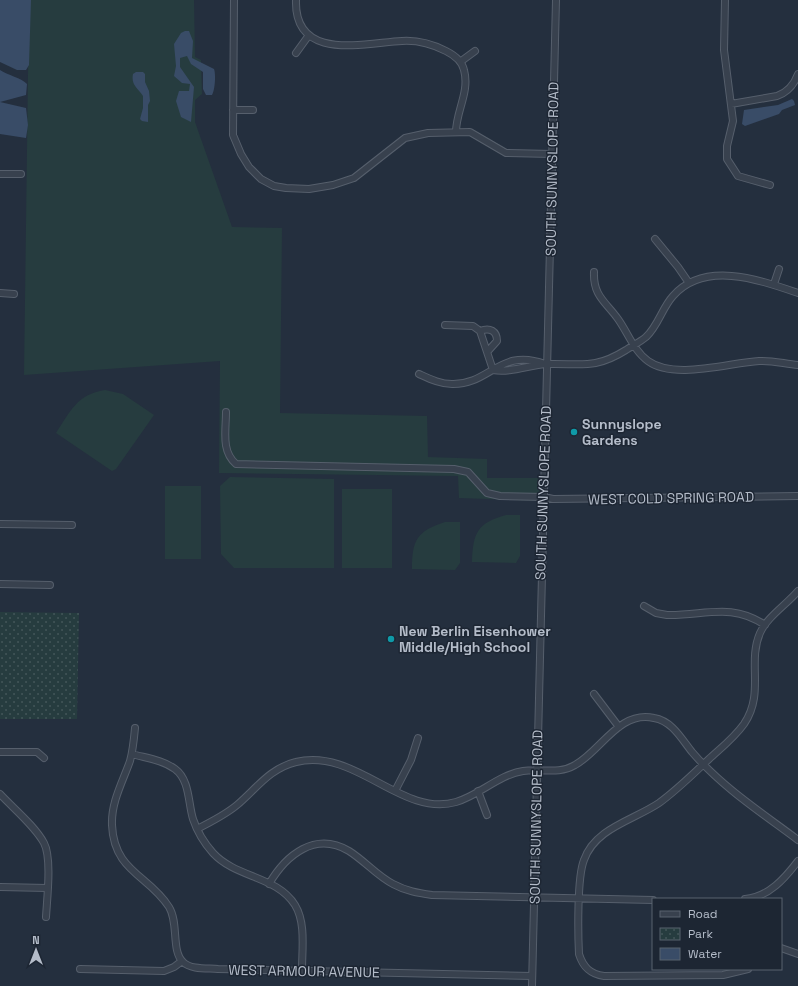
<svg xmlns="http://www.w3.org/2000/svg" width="798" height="986" font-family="'Space Grotesk',sans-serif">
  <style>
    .green { fill: #263c3f }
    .park { fill: url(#park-dots) }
    .water { fill: #394c67 }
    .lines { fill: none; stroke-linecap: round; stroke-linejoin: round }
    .minor-casing { stroke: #565f6c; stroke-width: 8 }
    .minor { stroke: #38414e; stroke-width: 6 }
    .culture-dot { fill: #0f9aa8; stroke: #1d2633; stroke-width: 1.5 }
    .labels { text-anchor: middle; stroke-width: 3; stroke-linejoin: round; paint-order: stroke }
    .street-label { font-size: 14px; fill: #b4bcc9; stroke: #1d2633 }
    .poi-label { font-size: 14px; font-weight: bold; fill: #b4bcc9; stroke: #1d2633; text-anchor: start }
  </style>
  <defs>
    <pattern id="park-dots" width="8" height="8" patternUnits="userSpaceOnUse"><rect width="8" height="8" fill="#263c3f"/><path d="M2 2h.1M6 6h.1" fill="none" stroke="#435659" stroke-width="1.8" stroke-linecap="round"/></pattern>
  </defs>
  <rect width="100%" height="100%" fill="#242f3e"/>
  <path class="green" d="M29,0H194L195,57L201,60L202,94L195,100V122L232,227L282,228L280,413L427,416L428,457L487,459V478H544L543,501L459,498L458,476L219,473L220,361L24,375Z
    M105,390L123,394L154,415L116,469L112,471L56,433C70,412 77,394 105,390Z
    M230,477L334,479V568H234L221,554L220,486Z
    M165,486H201V559H165Z
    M342,489H392V568H342Z
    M506,515H520V556L516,563L472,562C473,533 477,523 506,515Z
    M445,522H460V563L455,570L412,569C412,540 417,531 445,522Z"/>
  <path class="park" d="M0,612L79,613L77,719H0Z"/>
  <path class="water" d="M0,0H31L29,65L26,70H17L0,62Z
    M185,31H189L193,41L192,58L214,69C216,74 215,90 212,95H206L203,89V72L191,64L187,56L180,58V67L194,87L191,122L181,117L176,101L179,91H189L190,84L182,83L174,76L176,66L174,44L181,33Z
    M0,70C7,75 22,78 27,84L26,95L0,102Z
    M136,72H143L145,74V82L149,91L150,101L148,105V122L142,121L140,119L143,108V96C137,87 131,85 133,74Z
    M792,99L794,101L795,105L782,110L779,114L745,126L742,124L744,110L778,105Z
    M0,102L26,108L28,125L26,138L0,134Z"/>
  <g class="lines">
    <defs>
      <path id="minor" d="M234,0L233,135L241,154L249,167L261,179L274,186L286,188L309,189L333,185L354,178L405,138L428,133L470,132L506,153L552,154
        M296,0C294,62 364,43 402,41C417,40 432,44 446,51C454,55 462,61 464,70C470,92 456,111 456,132
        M725,0L724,50L733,121L727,146V159L738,176L770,185
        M296,53L309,35
        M460,62L475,51
        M731,104L777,96C788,92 794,85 798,74
        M233,110H253
        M0,174H21
        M655,239L678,267L689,283
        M594,272C593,296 606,302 618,319C628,333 634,351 648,361C674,380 728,363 759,361C772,360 785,364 798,365
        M774,284L779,269
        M0,293L14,294
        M445,325L473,326L480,331L493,370
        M480,331C490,327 497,331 497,341L488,351
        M493,370C511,373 529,365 547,364C581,363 594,370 626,350C632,346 640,342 646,337C658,326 662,308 673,296C705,260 760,280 798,293
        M419,374C430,379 440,384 452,384C490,385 500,347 545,364
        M226,412C226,431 221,451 236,464L454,469L468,472L487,493L500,496L544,497L553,499L798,496
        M0,524L72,525
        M0,584L50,585
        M644,606L656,613L667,615C704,616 731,602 765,625
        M594,694L619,727
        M135,728C134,739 133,750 130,761C123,781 111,802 112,825C114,872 149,875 169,907C179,923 171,951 183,962C191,970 208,968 218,969L532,976
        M0,752H37L44,758
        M132,754C146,758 163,760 175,769C190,780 188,803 193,819C197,831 205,844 213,853C236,878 277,876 295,905C306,923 302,949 302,970
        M395,791L411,760L418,738
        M478,791L487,815
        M0,794C13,808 35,826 44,843C52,858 47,899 46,917
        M197,829C211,822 225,815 237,805C256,789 270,768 296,762C355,747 402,818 456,802C480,795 498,775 523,771C541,768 558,775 575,765C601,751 619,710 654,718C672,721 681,738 692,752C722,787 762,813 798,840
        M269,884C286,855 315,831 349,851C365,861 377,876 393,884C406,891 418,893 432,895L653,900
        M0,887L47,888
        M745,899C769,897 785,878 798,861
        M781,948L798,954
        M80,969L164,971L174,967L182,961
        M748,969L723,975L604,976C590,974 583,967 579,954C578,934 577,877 584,860C595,828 634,820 659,803C677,790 693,774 709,759C721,748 734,738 744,724C765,693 747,663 760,633C767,617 786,605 798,591
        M532,986L556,0"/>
    </defs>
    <use href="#minor" class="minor-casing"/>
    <use href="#minor" class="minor"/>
  </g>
  <g class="culture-dot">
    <circle cx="574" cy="432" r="4"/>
    <circle cx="391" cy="639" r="4"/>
  </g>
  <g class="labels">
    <g class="street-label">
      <text transform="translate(552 169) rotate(-89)" y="5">SOUTH SUNNYSLOPE ROAD</text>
      <text transform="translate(543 493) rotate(-88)" y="5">SOUTH SUNNYSLOPE ROAD</text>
      <text transform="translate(671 498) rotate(-1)" y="5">WEST COLD SPRING ROAD</text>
      <text transform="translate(536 817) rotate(-89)" y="5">SOUTH SUNNYSLOPE ROAD</text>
      <text transform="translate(304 971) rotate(1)" y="5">WEST ARMOUR AVENUE</text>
    </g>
    <g class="poi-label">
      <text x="582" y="429">Sunnyslope<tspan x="582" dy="16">Gardens</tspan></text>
      <text x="399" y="636">New Berlin Eisenhower<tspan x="399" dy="16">Middle/High School</tspan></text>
    </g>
  </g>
  <rect x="652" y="898" width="130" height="72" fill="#1d2633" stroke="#59626f"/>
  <rect x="660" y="911" width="20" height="6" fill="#38414e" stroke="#59626f"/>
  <text x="688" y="918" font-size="12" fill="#b4bcc9">Road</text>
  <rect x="660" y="928" width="20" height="12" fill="url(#park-dots)" stroke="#59626f"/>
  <text x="688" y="938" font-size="12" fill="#b4bcc9">Park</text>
  <rect x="660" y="948" width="20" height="12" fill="#394c67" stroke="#59626f"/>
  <text x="688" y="958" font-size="12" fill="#b4bcc9">Water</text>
  <g transform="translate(36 950)" stroke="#1d2633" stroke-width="3" paint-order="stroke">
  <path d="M0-3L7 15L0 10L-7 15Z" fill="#b4bcc9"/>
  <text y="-6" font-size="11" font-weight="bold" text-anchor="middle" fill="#b4bcc9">N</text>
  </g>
</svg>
